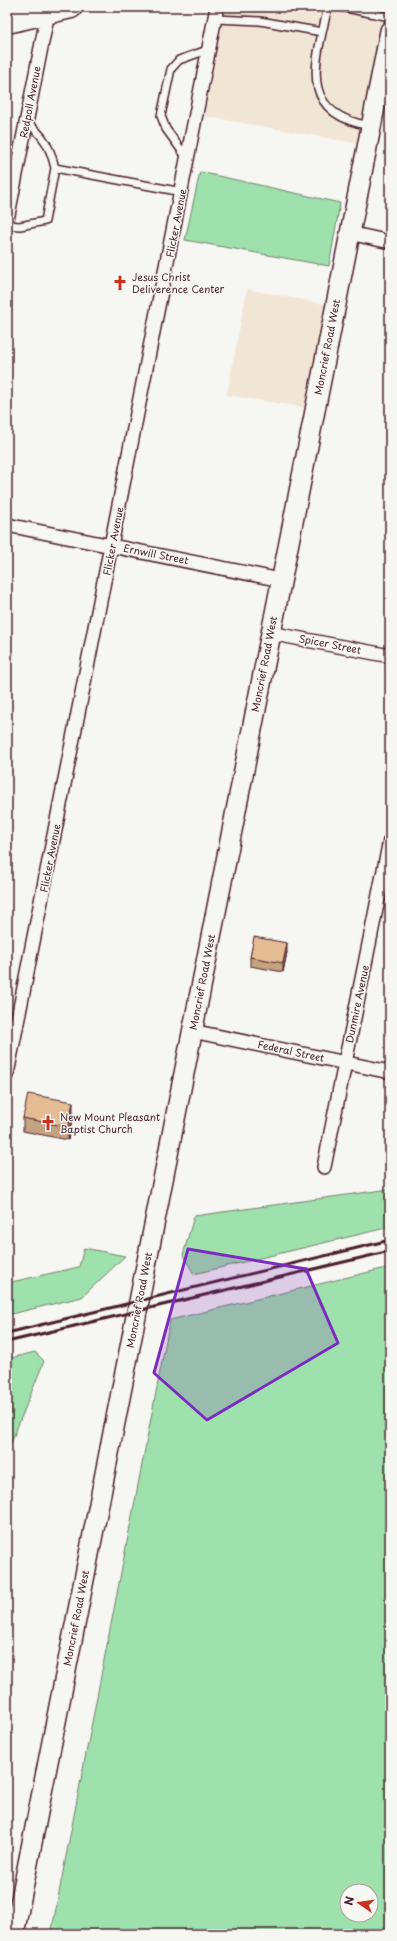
<svg xmlns="http://www.w3.org/2000/svg" width="397" height="1941" font-family="'Playpen Sans',sans-serif">
  <style>
    .built { fill: #f1e5d6 }
    .green { fill: #9fe1ac; stroke: #74806c; fill-rule: evenodd }
    .lines { fill: none; stroke-linecap: round; stroke-linejoin: round }
    .lane-casing { stroke: #4a1f2b; stroke-width: 10 }
    .street-casing { stroke: #4a1f2b; stroke-width: 16 }
    .secondary-casing { stroke: #4a1f2b; stroke-width: 22 }
    .highway-casing { stroke: #4a1f2b; stroke-width: 25 }
    .lane { stroke: #f6f6f2; stroke-width: 7 }
    .street { stroke: #f6f6f2; stroke-width: 13 }
    .secondary { stroke: #f6f6f2; stroke-width: 19 }
    .highway { stroke: #f6f6f2; stroke-width: 22 }
    .rail { stroke: #4a1f2b; stroke-width: 3 }
    .wall { fill: #c4a380; stroke: #4a1f2b }
    .shaded-wall { fill: #a08468; stroke: #4a1f2b }
    .building { fill: #e4bd95; stroke: #4a1f2b }
    .marked { fill: #7b2cbf; fill-opacity: 0.2; stroke: #7b2cbf; stroke-width: 3; stroke-linejoin: round }
    .labels { text-anchor: middle; stroke-width: 3; stroke-linejoin: round; paint-order: stroke }
    .street-label { font-size: 10px; fill: #4a1f2b; stroke: #f6f6f2 }
    .poi-label { font-size: 10px; fill: #4a1f2b; stroke: #f6f6f2; text-anchor: start }
  </style>
  <rect width="100%" height="100%" fill="#f6f6f2"/>
  <filter id="ink" filterUnits="userSpaceOnUse"><feTurbulence type="fractalNoise" baseFrequency=".025" numOctaves="2"/><feDisplacementMap in="SourceGraphic" scale="8" xChannelSelector="R" yChannelSelector="G"/><feConvolveMatrix kernelMatrix="1 2 1 2 8 2 1 2 1" color-interpolation-filters="sRGB"/></filter>
  <g filter="url(#ink)">
    <path class="built" d="M225,7H387L361,144L204,116Z
      M247,289L329,305L308,408L227,395Z"/>
    <path class="green" d="M200,172L340,203L329,266L185,240Z
      M390,1189V1227L194,1274L183,1255L194,1216Z
      M84,1248L125,1256L82,1297L7,1315V1283L79,1267Z
      M390,1267V1934H51L170,1320ZM347,1891H371V1915H347Z
      M35,1352L44,1361L7,1453V1359Z"/>
    <g class="lines">
      <defs>
        <path id="lane" d="M328,7C316,61 296,113 370,126
          M341,7L390,17
          M216,19L260,21L322,32
          M26,122C44,135 50,147 55,168
          M187,158L166,129L161,116L171,69L179,60L210,49
          M7,225L20,226L45,221L55,168L182,192"/>
        <path id="street" d="M7,220L49,7
          M349,233L390,242
          M7,525L281,580
          M270,633L390,656
          M192,1031L390,1072
          M7,1074L217,7
          M324,1167L390,840"/>
        <path id="secondary" d="M14,1934L390,31"/>
        <path id="highway" d="M7,22L71,7"/>
      </defs>
      <use href="#lane" class="lane-casing"/>
      <use href="#street" class="street-casing"/>
      <use href="#secondary" class="secondary-casing"/>
      <use href="#highway" class="highway-casing"/>
      <use href="#lane" class="lane"/>
      <use href="#street" class="street"/>
      <use href="#secondary" class="secondary"/>
      <use href="#highway" class="highway"/>
      <path class="rail" d="M7,1333L390,1240
        M7,1342L390,1251"/>
    </g>
    <path class="wall" d="M287,952L283,972L250,966V957Z
      M73,1115L68,1140L23,1131V1118Z"/>
    <path class="shaded-wall" d="M287,943V952L283,972V963Z
      M73,1102V1115L68,1140V1127Z"/>
    <path class="building" d="M254,937L287,943L283,963L250,957Z
      M28,1094L73,1102L68,1127L23,1118Z"/>
  </g>
  <path class="marked" d="M188,1249L306,1269L338,1343L207,1420L154,1373Z"/>
  <defs>
    <symbol id="church-bare" viewBox="-9 -9 18 18"><path d="M-1.2-6h2.4v3.5h3.3v2.4h-3.3V6h-2.4V-.1h-3.3v-2.4h3.3Z" fill="#c8321e" stroke="#f6f6f2" stroke-width="2.5" paint-order="stroke"/></symbol>
  </defs>
  <g fill-rule="evenodd">
    <use href="#church-bare" x="109" y="272" width="22" height="22"/>
    <use href="#church-bare" x="37" y="1112" width="22" height="22"/>
  </g>
  <g class="labels">
    <g class="street-label">
      <text transform="translate(30 102) rotate(-79)" y="4">Redpoll Avenue</text>
      <text transform="translate(176 223) rotate(-79)" y="4">Flicker Avenue</text>
      <text transform="translate(327 347) rotate(-79)" y="4">Moncrief Road West</text>
      <text transform="translate(113 541) rotate(-79)" y="4">Flicker Avenue</text>
      <text transform="translate(156 554) rotate(11)" y="4">Ernwill Street</text>
      <text transform="translate(330 644) rotate(11)" y="4">Spicer Street</text>
      <text transform="translate(264 664) rotate(-79)" y="4">Moncrief Road West</text>
      <text transform="translate(50 858) rotate(-79)" y="4">Flicker Avenue</text>
      <text transform="translate(202 982) rotate(-79)" y="4">Moncrief Road West</text>
      <text transform="translate(357 1004) rotate(-78)" y="4">Dunmire Avenue</text>
      <text transform="translate(291 1051) rotate(12)" y="4">Federal Street</text>
      <text transform="translate(139 1300) rotate(-79)" y="4">Moncrief Road West</text>
      <text transform="translate(76 1618) rotate(-79)" y="4">Moncrief Road West</text>
    </g>
    <g class="poi-label">
      <text x="132" y="281">Jesus Christ<tspan x="132" dy="12">Deliverence Center</tspan></text>
      <text x="60" y="1121">New Mount Pleasant<tspan x="60" dy="12">Baptist Church</tspan></text>
    </g>
  </g>
  <rect width="397" height="1941" fill="none" stroke="#f6f6f2" stroke-width="24"/>
  <rect x="12" y="12" width="373" height="1917" fill="none" stroke="#4a1f2b" stroke-width="1.5" filter="url(#ink)"/>
  <g transform="translate(359 1903) rotate(283)"><circle r="19" fill="#f6f6f2" stroke="#b1a0a2"/>
  <path d="M0-3L7 15L0 10L-7 15Z" fill="#c8321e"/>
  <text y="-6" font-size="11" font-weight="bold" text-anchor="middle" fill="#4a1f2b">N</text>
  </g>
</svg>
